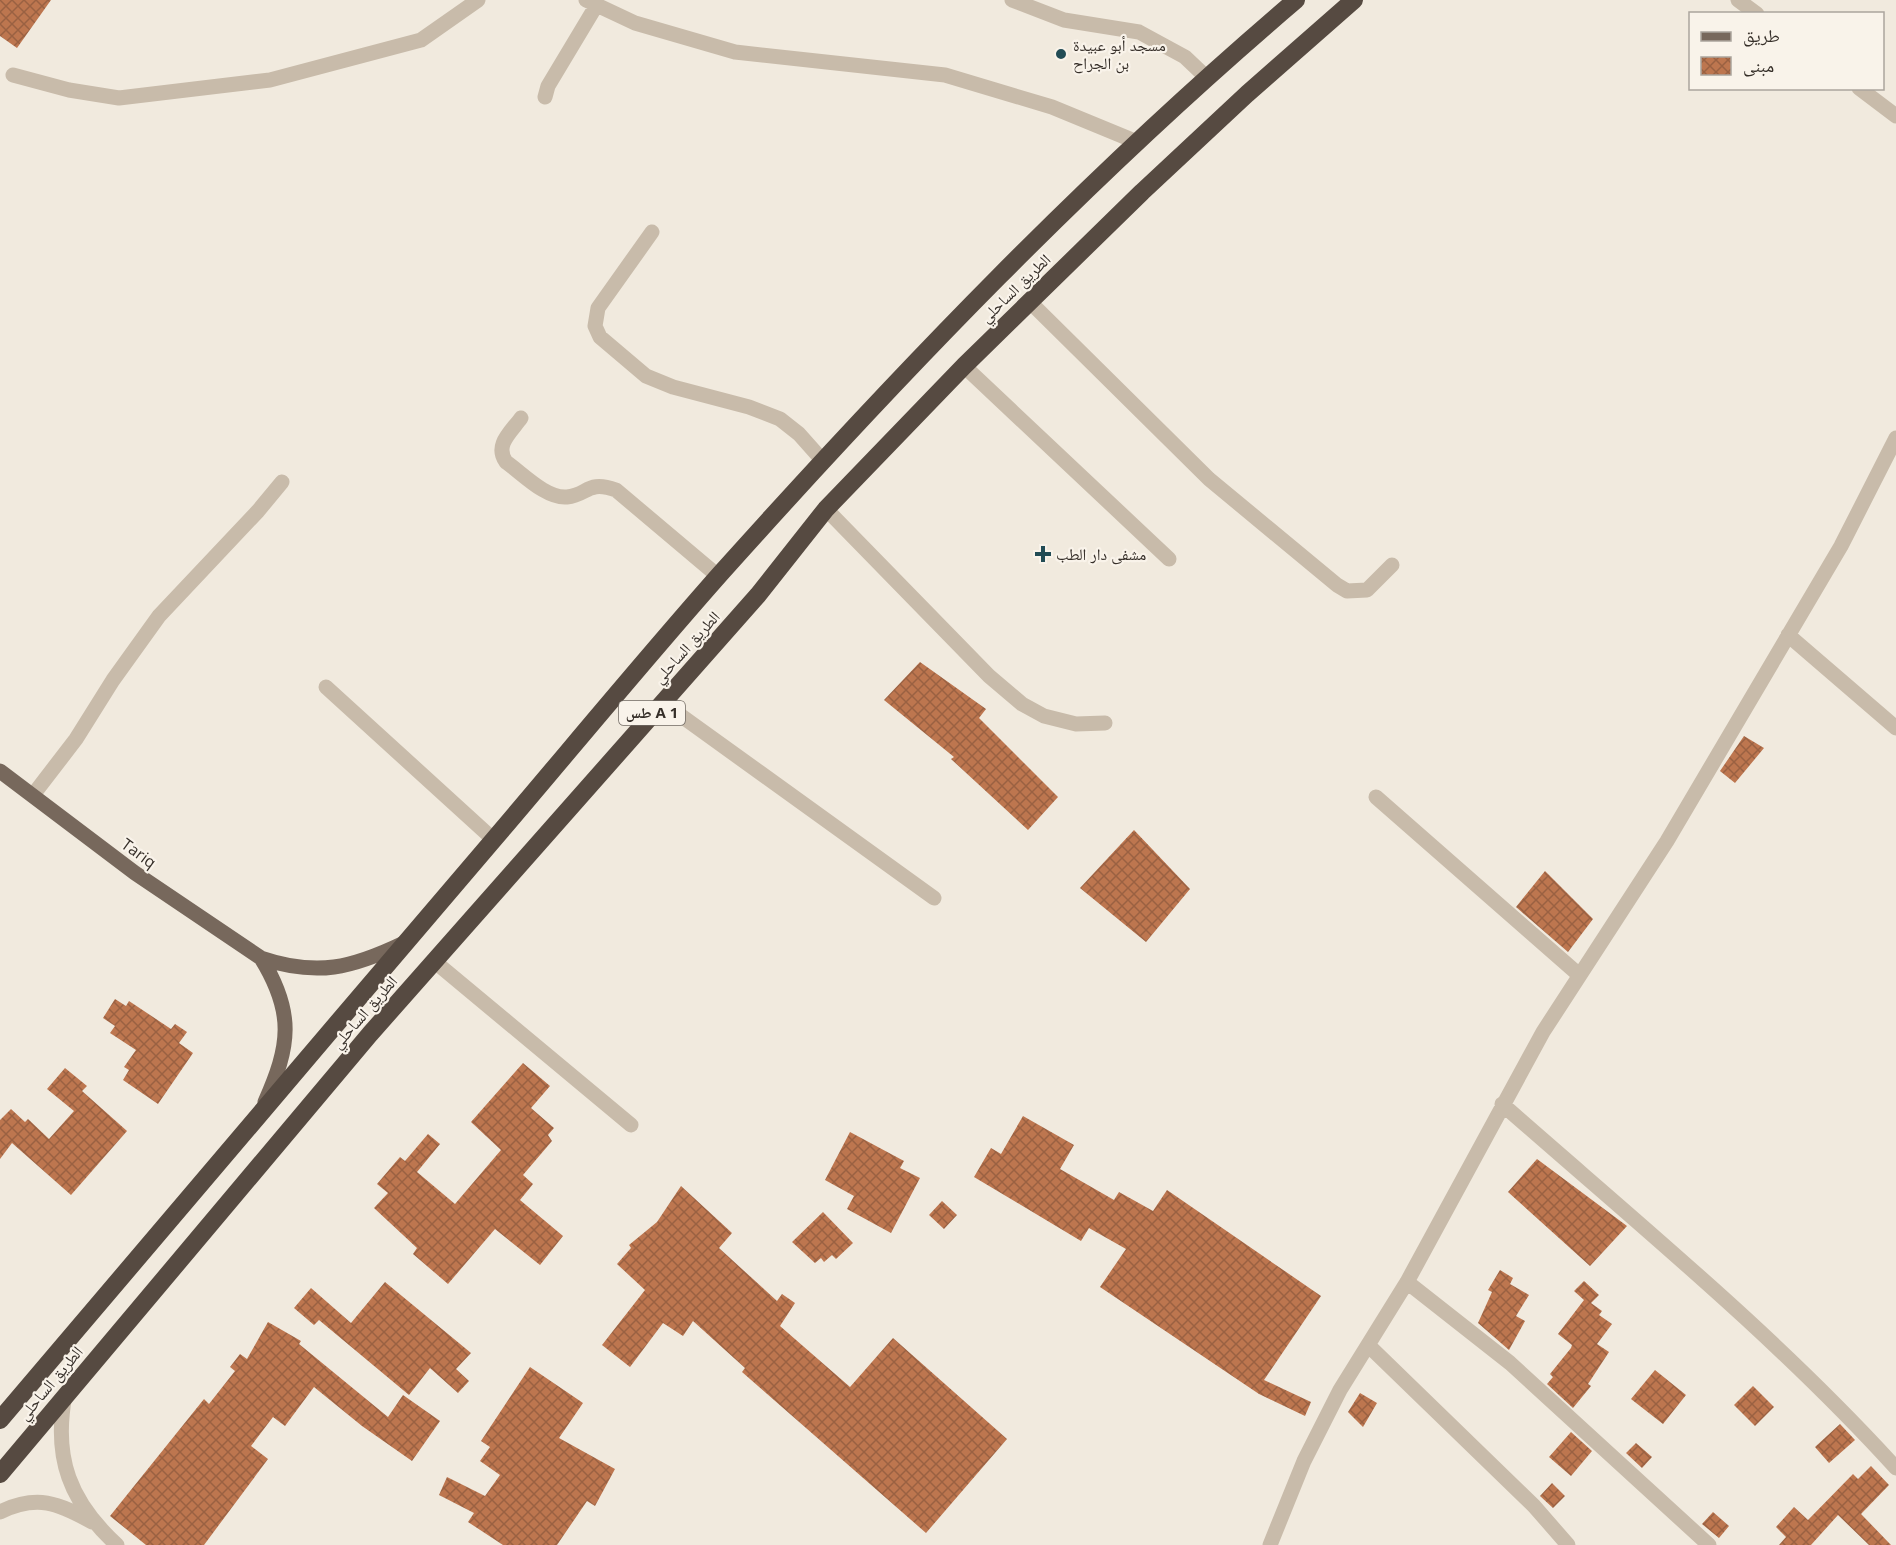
<svg xmlns="http://www.w3.org/2000/svg" width="1896" height="1545" font-family="'Open Sans','Noto Naskh Arabic',sans-serif">
  <style>
    .building { fill: url(#building-cross-hatch) }
    .lines { fill: none; stroke-linecap: round; stroke-linejoin: round }
    .minor { stroke: #c8bbaa; stroke-width: 15 }
    .major { stroke: #77685c; stroke-width: 15 }
    .highway { stroke: #564a41; stroke-width: 18 }
    .poi-dot { fill: #224c55; stroke: #f9f3ea; stroke-width: 2 }
    .labels { text-anchor: middle; stroke-width: 4.5; stroke-linejoin: round; paint-order: stroke }
    .shield { fill: #f9f3ea; stroke: #706a63; stroke-width: 1.5 }
    .shield-label { font-size: 15px; font-weight: bold; fill: #362f29 }
    .poi-label { font-size: 16px; fill: #362f29; stroke: #f9f3ea; text-anchor: start }
    .street-label { font-size: 16px; fill: #362f29; stroke: #f9f3ea }
  </style>
  <defs>
    <pattern id="building-cross-hatch" width="8" height="8" patternUnits="userSpaceOnUse" patternTransform="scale(1.5)"><rect width="8" height="8" fill="#bd764f"/><path d="M0 0l8 8M0 8l8-8" fill="none" stroke="#9a6142"/></pattern>
  </defs>
  <rect width="100%" height="100%" fill="#f1eade"/>
  <path class="building" d="M0,0H51L17,48L0,36Z
    M920,662L986,709L979,718L1058,797L1028,830L951,759L954,757L884,700Z
    M1744,736L1764,748L1735,783L1720,771Z
    M1134,830L1190,889L1146,942L1080,888Z
    M1545,871L1593,919L1568,952L1516,907Z
    M115,999L126,1006L129,1001L171,1029L175,1024L187,1032L179,1043L193,1053L158,1104L123,1080L129,1070L124,1067L136,1050L110,1033L115,1026L103,1018Z
    M523,1063L550,1086L531,1108L554,1128L548,1135L552,1141L523,1175L533,1184L520,1200L563,1236L540,1265L495,1229L448,1284L413,1254L417,1248L374,1208L388,1193L377,1184L400,1157L405,1161L428,1134L440,1144L417,1172L455,1204L501,1150L471,1122Z
    M65,1068L87,1086L82,1091L127,1131L71,1195L12,1143L0,1159V1120L11,1109L25,1122L28,1119L49,1139L74,1111L47,1089Z
    M1023,1116L1074,1145L1060,1169L1114,1200L1119,1192L1153,1211L1167,1190L1321,1296L1264,1380L1311,1402L1305,1416L1259,1394L1100,1287L1126,1249L1089,1228L1081,1241L974,1177L991,1148L1001,1154Z
    M850,1132L904,1161L900,1168L920,1178L891,1233L847,1209L854,1196L825,1180Z
    M1537,1159L1627,1226L1590,1266L1508,1192Z
    M681,1186L732,1233L719,1248L777,1301L782,1294L795,1303L780,1326L850,1387L893,1338L1007,1439L926,1533L742,1372L745,1368L693,1321L683,1336L663,1323L630,1367L602,1345L645,1290L617,1264L631,1248L629,1245L657,1222Z
    M942,1201L957,1215L944,1229L929,1215Z
    M823,1212L853,1243L836,1259L832,1255L824,1262L821,1258L815,1263L792,1242Z
    M1500,1270L1513,1278L1510,1284L1529,1295L1516,1316L1525,1321L1509,1350L1478,1323L1492,1292L1488,1290Z
    M1584,1281L1599,1295L1591,1303L1602,1311L1599,1315L1612,1324L1597,1344L1609,1352L1588,1384L1591,1386L1573,1408L1547,1384L1553,1377L1550,1374L1571,1348L1572,1345L1558,1334L1584,1300L1574,1291Z
    M385,1282L471,1353L456,1369L469,1381L458,1393L430,1368L409,1395L319,1320L314,1325L294,1308L311,1288L351,1323Z
    M268,1322L301,1341L299,1344L388,1417L403,1395L440,1421L412,1461L362,1426L314,1387L285,1426L273,1417L251,1446L268,1459L204,1545H146L110,1516L204,1399L209,1404L235,1371L230,1367L240,1354L247,1359Z
    M530,1367L583,1403L559,1438L615,1469L595,1506L587,1501L557,1545H503L468,1522L474,1513L439,1495L447,1477L485,1496L500,1475L480,1461L490,1447L481,1441Z
    M1655,1370L1686,1395L1663,1424L1631,1399Z
    M1753,1386L1774,1407L1755,1426L1734,1405Z
    M1360,1393L1377,1403L1363,1427L1348,1412Z
    M1840,1424L1855,1440L1829,1463L1815,1447Z
    M1571,1432L1592,1451L1571,1476L1549,1457Z
    M1636,1443L1652,1457L1642,1468L1626,1453Z
    M1871,1466L1889,1485L1861,1514L1891,1545H1869L1838,1515L1811,1545H1779L1786,1537L1776,1527L1794,1507L1808,1520L1853,1474L1858,1479Z
    M1552,1483L1565,1496L1553,1508L1540,1496Z
    M1713,1512L1729,1526L1719,1538L1702,1524Z"/>
  <g class="lines">
    <path class="minor" d="M586,0L635,23L735,52L945,75L1052,107L1137,142
      M1012,0L1064,20L1139,32L1185,57L1206,77
      M1738,0L1757,14
      M13,75L69,90L119,98L270,80L421,40L478,0
      M1859,88L1896,116
      M545,97L548,86L596,6
      M652,232L598,308L595,326L600,337L646,376L673,387L749,407L780,419L799,434L823,461
      M1029,301L1209,479L1337,585L1347,591L1367,590L1392,565
      M964,366L1169,559
      M521,418C511,432 494,445 506,462C522,473 546,499 567,497C588,495 587,480 616,490L718,576
      M826,509L989,676L1022,704L1044,716L1076,724L1105,723
      M1788,635L1896,728
      M326,687L494,840
      M662,702L934,898
      M33,795L76,739L113,680L159,616L258,511L282,482
      M1376,797L1578,974
      M434,961L631,1125
      M1502,1104C1636,1222 1776,1336 1896,1468
      M1407,1282L1510,1363L1709,1545
      M1369,1346L1534,1506L1568,1545
      M65,1395C53,1458 70,1502 117,1545
      M0,1512C37,1494 58,1503 92,1522
      M1270,1545L1304,1461L1340,1390L1407,1282L1543,1032L1667,841L1841,546L1896,438"/>
    <path class="major" d="M0,771L135,873L261,958C317,977 352,968 404,943
      M261,958C295,1013 290,1046 265,1102"/>
    <path class="highway" d="M0,1420C164,1225 330,1032 495,838C570,750 644,660 721,573C902,371 1089,176 1296,0
      M0,1474L370,1034L758,595L826,509L964,366L1142,192L1247,94L1354,0"/>
  </g>
  <g class="poi-dot">
    <circle cx="1061" cy="54" r="6"/>
    <path d="M1040 545h6v6h6v6h-6v6h-6v-6h-6v-6h6z"/>
  </g>
  <g class="labels">
    <rect class="shield" x="619" y="701" width="66" height="24" rx="4.5"/>
    <g class="shield-label">
      <text x="652" y="718">طس A 1</text>
    </g>
    <g class="poi-label">
      <text x="1073" y="51">مسجد أبو عبيدة<tspan x="1073" dy="18">بن الجراح</tspan></text>
      <text x="1056" y="560">مشفى دار الطب</text>
    </g>
    <g class="street-label">
      <text transform="translate(1015 288) rotate(-44)" y="6">الطريق الساحلي</text>
      <text transform="translate(686 647) rotate(-48)" y="6">الطريق الساحلي</text>
      <text transform="translate(139 853) rotate(36)" y="6">Tariq</text>
      <text transform="translate(364 1012) rotate(-49)" y="6">الطريق الساحلي</text>
      <text transform="translate(50 1383) rotate(-50)" y="6">الطريق الساحلي</text>
    </g>
  </g>
  <rect x="1689" y="12" width="195" height="78" fill="#f9f3ea" stroke="#aba59d" stroke-width="1.5"/>
  <rect x="1701" y="32" width="30" height="9" fill="#77685c" stroke="#aba59d" stroke-width="1.5"/>
  <text x="1743" y="42" font-size="18" fill="#362f29">طريق</text>
  <rect x="1701" y="57" width="30" height="18" fill="url(#building-cross-hatch)" stroke="#aba59d" stroke-width="1.5"/>
  <text x="1743" y="72" font-size="18" fill="#362f29">مبنى</text>
</svg>
